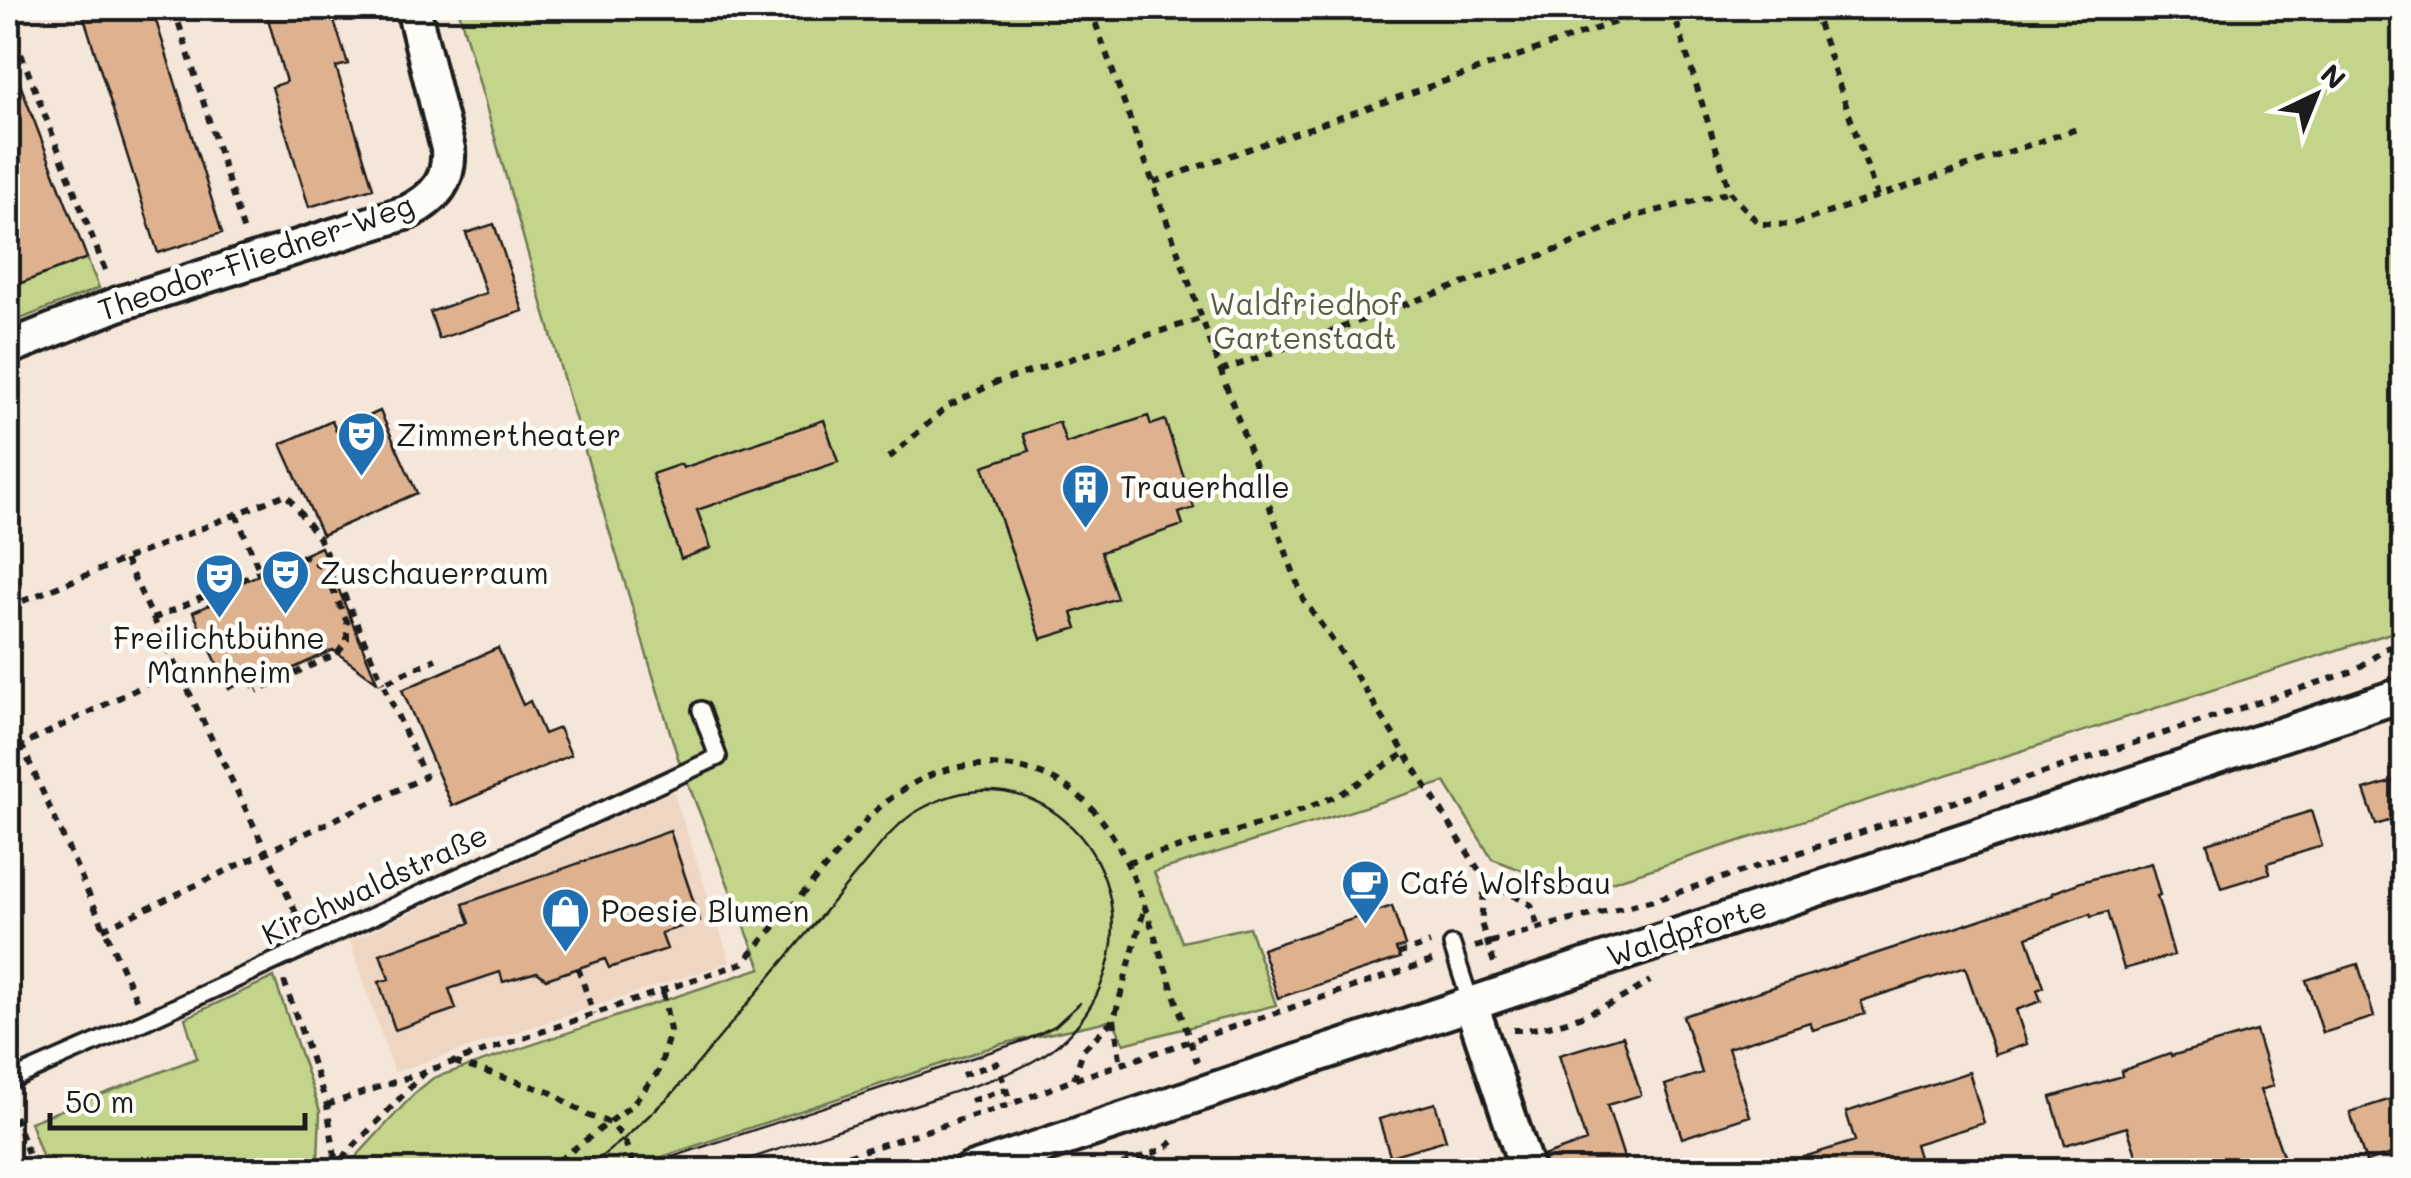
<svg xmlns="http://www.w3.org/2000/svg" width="2411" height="1178" font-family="Mali,sans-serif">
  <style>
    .built { fill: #eed6c2 }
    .green { fill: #c2d58a; stroke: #6f7853; stroke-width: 2.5 }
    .building { fill: #dfb28f; stroke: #1c1c1c; stroke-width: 2.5 }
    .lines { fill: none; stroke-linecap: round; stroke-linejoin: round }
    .lane-casing { stroke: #1c1c1c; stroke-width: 22 }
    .street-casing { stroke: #1c1c1c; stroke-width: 40 }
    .path { stroke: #1c1c1c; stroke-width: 6; stroke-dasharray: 8 8; stroke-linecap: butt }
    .lane { stroke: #fdfcf7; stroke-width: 15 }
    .street { stroke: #fdfcf7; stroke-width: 32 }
    .tram { stroke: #1c1c1c; stroke-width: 2.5 }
    .labels { text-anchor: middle; stroke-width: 9; stroke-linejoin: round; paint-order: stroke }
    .street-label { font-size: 30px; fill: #1c1c1c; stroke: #fdfcf7 }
    .park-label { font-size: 30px; fill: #565d42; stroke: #fdfcf7 }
    .poi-label { font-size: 30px; fill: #1c1c1c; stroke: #fdfcf7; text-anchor: start }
  </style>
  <rect width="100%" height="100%" fill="#f4e6d8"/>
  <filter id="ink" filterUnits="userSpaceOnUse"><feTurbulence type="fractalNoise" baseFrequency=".01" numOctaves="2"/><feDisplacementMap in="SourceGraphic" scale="20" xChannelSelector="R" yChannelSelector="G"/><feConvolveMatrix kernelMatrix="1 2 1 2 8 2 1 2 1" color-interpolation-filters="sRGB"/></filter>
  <g filter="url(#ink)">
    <path class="built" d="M673,791L730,962L394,1072L350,941Z"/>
    <path class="green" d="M458,8H2403V629L1580,892L1492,859L1445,782L1154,872L1182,942L1249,927L1276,1005L1124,1044L1113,1020L1001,1044L623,1170H344L414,1094L433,1078L761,968L678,758L569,398Z
      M87,258L99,288L8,324V288Z
      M274,977L320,1111L318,1160L315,1170H54L46,1167L30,1122L197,1058L185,1018Z"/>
    <path class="building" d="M81,8H152L222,233L158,253Z
      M265,8H330L348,64L336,67L373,188L309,207L272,87L286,82Z
      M10,58L87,258L8,288V59Z
      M494,224L523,311L439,339L430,312L486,293L466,233Z
      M380,411L417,493L322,535L281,444L332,421L336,431Z
      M1148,416L1151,425L1165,420L1194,508L1179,513L1183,525L1101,552L1117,598L1072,613L1077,628L1041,639L983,466L1029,451L1023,434L1059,422L1066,443Z
      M824,420L838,462L697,510L711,548L681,559L652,474L681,464L683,468Z
      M321,547L377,682L333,650L253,687L250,679L229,689L193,612L214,603L211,596Z
      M498,648L523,705L530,701L544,734L559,728L571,755L452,806L402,690Z
      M2404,778V816L2376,825L2364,790Z
      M2311,811L2322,846L2267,863L2270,873L2221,888L2207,843Z
      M670,831L700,921L661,933L667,949L609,968L605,959L546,979L537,972L503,982L500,972L449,989L456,1009L395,1030L379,982L389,979L380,954L470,923L463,904Z
      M2151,863L2160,895L2157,896L2174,955L2124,969L2107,912L2091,917L2090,914L2027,937L2044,987L2037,990L2041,1001L2016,1010L2027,1044L1995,1055L1965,967L1861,1001L1865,1014L1813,1030L1810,1022L1728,1048L1750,1116L1682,1138L1665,1085L1702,1073L1683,1016L1952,929L2053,895L2052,893L2081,882Z
      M1392,906L1405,946L1396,949L1400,958L1278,998L1262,949Z
      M2358,964L2374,1017L2323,1033L2306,980Z
      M2256,1031L2273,1086L2260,1090L2288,1170H2141L2127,1127L2065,1145L2051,1097L2122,1076L2121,1071L2170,1054L2171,1056Z
      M1623,1036L1641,1095L1607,1105L1628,1170H1547L1543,1156L1586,1141L1559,1055Z
      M1969,1072L1984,1123L1915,1144L1921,1164L1900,1170H1782L1781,1164L1855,1141L1846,1112Z
      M2404,1095V1150L2366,1162L2350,1112Z
      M1435,1103L1446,1140L1390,1156L1379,1119Z"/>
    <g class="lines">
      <defs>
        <path id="lane" d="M1452,945L1471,1004
          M8,1081L145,1021L718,757L701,710"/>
        <path id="street" d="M8,348L118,304L408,212C436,197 450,181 448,149L413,8
          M1471,1004L1527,1170
          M971,1170L2404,694"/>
      </defs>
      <use href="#lane" class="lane-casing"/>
      <use href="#street" class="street-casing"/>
      <path class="path" d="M8,8L13,33L107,275
        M174,8L244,232
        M1090,8L1303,599L1345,658L1485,880L1481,923L1494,963
        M1672,8L1730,192L1759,224L1792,225L2080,128
        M1813,8L1877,196
        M1154,182L1627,18L1665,8
        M1221,371L1559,249L1632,217L1730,192
        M889,458L948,406L997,382L1203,318
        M236,514L260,572
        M125,560L301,923
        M8,607L286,494L320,540L383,683
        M153,619L296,556L311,558L325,572L347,622V640L338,653L257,691
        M8,715L137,1001
        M8,763L20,746L178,669
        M1128,862L1279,819L1339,795L1405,753
        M1485,880L1531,905L1538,928
        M103,929L425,777L383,683L436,659
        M1475,947L1538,928L1658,899L2354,671L2387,648L2404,643
        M1398,954L1430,943
        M578,968L594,1014
        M284,981L327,1105L336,1164
        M1114,1019L1121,1065
        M1513,1030C1556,1031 1615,1005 1650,981
        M454,1062L550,1092L589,1116L611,1123L624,1139L635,1170
        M962,1075L997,1063L1011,1104
        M1074,1079L1083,1050L1114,1019L1144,910
        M9,1101L34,1170
        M971,1101L1006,1089
        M327,1105L743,963L868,818C902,785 941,763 990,765C1100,768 1129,858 1158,946C1171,985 1184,1023 1197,1062
        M331,1170L426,1071
        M546,1170L631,1106L659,1071L670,1031L663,992
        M802,1170L1011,1104L1073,1080L1435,960
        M1107,1170L1164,1149L1176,1139"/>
      <use href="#lane" class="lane"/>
      <use href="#street" class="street"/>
      <path class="tram" d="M584,1170L624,1139L674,1092L886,838C897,827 907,816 921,809C1038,743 1150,868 1101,985C1091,1010 1073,1034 1051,1050C1018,1074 976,1084 939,1097C864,1122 789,1146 715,1170
        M633,1170L1026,1040L1055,1026L1080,1003"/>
    </g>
  </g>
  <defs>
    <symbol id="theatre-pin" viewBox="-11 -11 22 30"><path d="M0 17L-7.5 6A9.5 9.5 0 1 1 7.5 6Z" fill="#1f6fb2" stroke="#fdfcf7"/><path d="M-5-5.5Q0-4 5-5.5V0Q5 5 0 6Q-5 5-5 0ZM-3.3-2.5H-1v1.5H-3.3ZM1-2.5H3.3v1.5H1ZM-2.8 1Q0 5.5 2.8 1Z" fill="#fff"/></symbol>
    <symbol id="building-pin" viewBox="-11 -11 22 30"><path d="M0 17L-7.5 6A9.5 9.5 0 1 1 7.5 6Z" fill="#1f6fb2" stroke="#fdfcf7"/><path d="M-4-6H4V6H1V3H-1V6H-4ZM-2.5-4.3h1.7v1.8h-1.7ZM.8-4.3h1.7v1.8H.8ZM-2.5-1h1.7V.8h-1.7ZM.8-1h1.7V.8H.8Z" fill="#fff"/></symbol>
    <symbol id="cafe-pin" viewBox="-11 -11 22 30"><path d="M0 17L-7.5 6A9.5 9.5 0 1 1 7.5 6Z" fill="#1f6fb2" stroke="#fdfcf7"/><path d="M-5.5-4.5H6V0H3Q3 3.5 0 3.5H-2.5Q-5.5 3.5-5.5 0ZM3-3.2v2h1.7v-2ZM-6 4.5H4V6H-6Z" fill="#fff"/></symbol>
    <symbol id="shop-pin" viewBox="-11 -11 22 30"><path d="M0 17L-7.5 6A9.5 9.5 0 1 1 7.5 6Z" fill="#1f6fb2" stroke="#fdfcf7"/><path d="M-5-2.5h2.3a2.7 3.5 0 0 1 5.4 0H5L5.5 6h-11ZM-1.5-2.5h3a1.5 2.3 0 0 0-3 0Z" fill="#fff"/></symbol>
  </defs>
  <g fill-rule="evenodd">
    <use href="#theatre-pin" x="334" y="408" width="55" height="75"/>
    <use href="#building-pin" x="1058" y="460" width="55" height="75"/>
    <use href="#theatre-pin" x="258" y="546" width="55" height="75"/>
    <use href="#theatre-pin" x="192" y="550" width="55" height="75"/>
    <use href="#cafe-pin" x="1338" y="856" width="55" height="75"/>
    <use href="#shop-pin" x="538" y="884" width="55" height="75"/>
  </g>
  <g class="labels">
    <g class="street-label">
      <text transform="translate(256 258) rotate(-19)" y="10">Theodor-Fliedner-Weg</text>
      <text transform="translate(375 885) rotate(-25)" y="10">Kirchwaldstraße</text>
      <text transform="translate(1687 932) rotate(-18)" y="10">Waldpforte</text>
    </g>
    <g class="park-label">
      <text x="1305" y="315">Waldfriedhof<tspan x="1305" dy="34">Gartenstadt</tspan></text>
    </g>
    <g class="poi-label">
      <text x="396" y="446">Zimmertheater</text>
      <text x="1120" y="498">Trauerhalle</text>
      <text x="320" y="584">Zuschauerraum</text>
      <text x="219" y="649" text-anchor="middle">Freilichtbühne<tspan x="219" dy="34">Mannheim</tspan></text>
      <text x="1400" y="894">Café Wolfsbau</text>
      <text x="601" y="922">Poesie Blumen</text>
    </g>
  </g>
  <rect width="2411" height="1178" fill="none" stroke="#fdfcf7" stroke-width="40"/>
  <rect x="20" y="20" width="2371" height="1138" fill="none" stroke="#1c1c1c" stroke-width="4" filter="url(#ink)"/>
  <g transform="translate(2316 95) rotate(43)" stroke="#fdfcf7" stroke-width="8" paint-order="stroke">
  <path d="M0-8L18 38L0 25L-18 38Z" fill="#1c1c1c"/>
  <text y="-15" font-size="28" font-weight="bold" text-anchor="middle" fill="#1c1c1c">N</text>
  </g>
  <path d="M50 1113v15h255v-15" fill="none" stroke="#1c1c1c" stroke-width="5"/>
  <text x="65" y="1113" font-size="30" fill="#1c1c1c" stroke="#fdfcf7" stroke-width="8" paint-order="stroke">50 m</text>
</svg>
